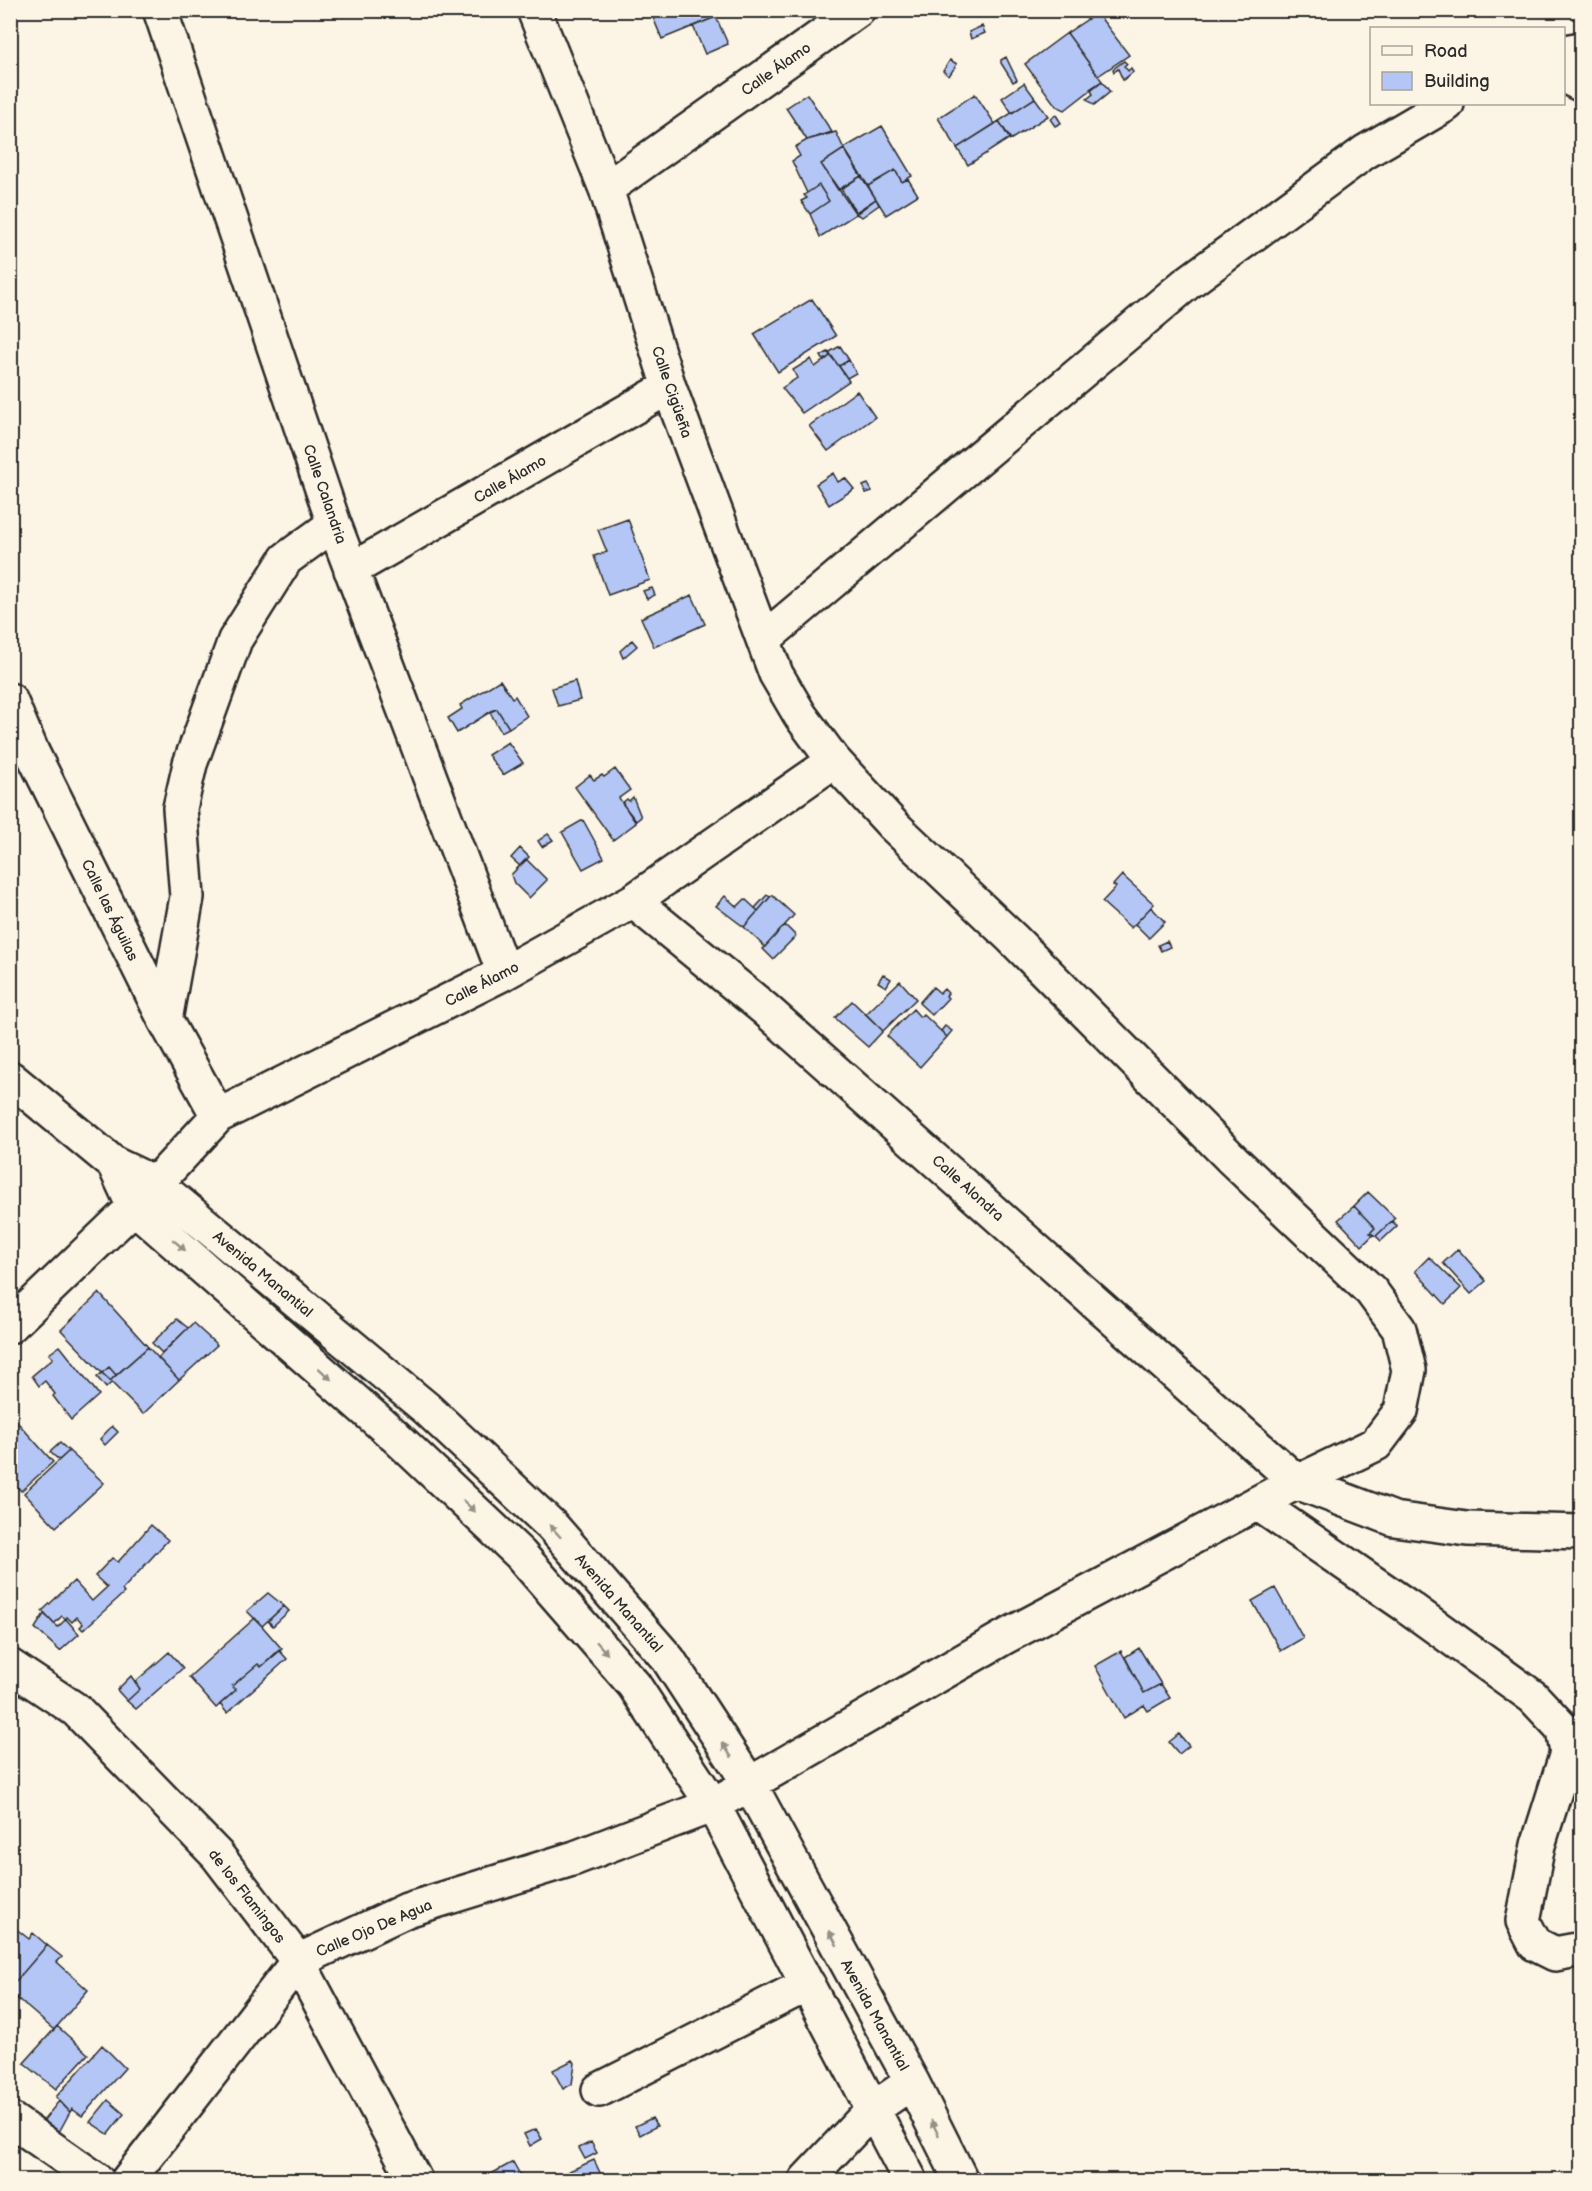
<svg xmlns="http://www.w3.org/2000/svg" width="1592" height="2191" font-family="'Balsamiq Sans',sans-serif">
  <style>
    .building { fill: #b4c6f5; stroke: #2b2b2b; stroke-width: 1.5 }
    .lines { fill: none; stroke-linecap: round; stroke-linejoin: round }
    .minor-casing { stroke: #2b2b2b; stroke-width: 38 }
    .minor { stroke: #fcf5e5; stroke-width: 33 }
    .oneway { fill: #949088 }
    .labels { text-anchor: middle; stroke-width: 4.5; stroke-linejoin: round; paint-order: stroke }
    .street-label { font-size: 15px; fill: #2b2b2b; stroke: #fcf5e5 }
  </style>
  <rect width="100%" height="100%" fill="#fcf5e5"/>
  <filter id="ink" filterUnits="userSpaceOnUse"><feTurbulence type="fractalNoise" baseFrequency=".0167" numOctaves="2"/><feDisplacementMap in="SourceGraphic" scale="12" xChannelSelector="R" yChannelSelector="G"/><feConvolveMatrix kernelMatrix="1 2 1 2 8 2 1 2 1" color-interpolation-filters="sRGB"/></filter>
  <g filter="url(#ink)">
    <path class="building" d="M662,10H727L728,12L662,39L652,15Z
      M1097,13L1129,55L1098,76L1067,33Z
      M716,17L728,44L705,54L693,26Z
      M982,26L985,33L971,39L969,32Z
      M1067,33L1102,81L1065,110L1056,106L1025,64Z
      M1006,57L1017,80L1013,82L1001,63V60Z
      M950,60L957,64L949,76L943,71Z
      M1124,61L1127,64L1124,66L1128,71L1131,68L1133,72L1123,80L1118,69L1114,72L1113,69Z
      M1102,81L1110,92L1094,105L1087,99L1093,94L1090,89Z
      M1024,83L1035,98L1012,113L1002,98Z
      M807,94L832,132L807,140L786,108Z
      M975,94L995,124L957,148L938,118Z
      M1035,98L1048,116L1010,140L999,121Z
      M1056,115L1061,123L1055,126L1050,119Z
      M999,121L1010,138L968,165L957,148Z
      M882,126L912,176L902,182L895,170L868,186L844,148Z
      M836,132L844,149L821,164L856,214L820,237L810,214L829,201L819,185L807,193L792,161L800,156L795,147L807,140Z
      M844,149L861,176L838,190L821,164Z
      M895,170L902,182L908,179L918,195L886,215L868,186Z
      M861,176L876,199L856,212L841,189Z
      M819,185L829,201L810,214L801,201L807,198L804,195Z
      M876,199L879,205L862,217L856,214Z
      M812,299L836,336L778,372L754,334Z
      M840,346L849,360L839,366L828,353Z
      M828,352L831,355L824,361L821,356Z
      M831,355L849,381L802,413L782,388L797,378L793,370L811,359L815,367Z
      M849,360L856,373L847,378L839,366Z
      M857,391L875,417L828,451L809,426Z
      M833,473L838,482L845,478L854,489L829,505L816,484Z
      M868,484L872,491L866,493L863,486Z
      M628,519L650,580L608,595L594,556L607,552L598,530Z
      M652,588L655,595L647,599L643,591Z
      M692,595L705,624L654,647L641,618Z
      M632,640L637,646L623,658L620,651Z
      M500,680L512,698L515,696L527,716L509,728L497,709L493,710L457,733L448,718L462,709L460,705Z
      M575,681L580,700L558,706L552,688Z
      M497,709L509,728L501,732L490,712Z
      M508,742L523,763L503,775L488,755Z
      M615,769L630,790L619,798L636,823L613,840L575,787L590,775L594,780L602,775L604,777Z
      M633,797L641,817L636,821L622,803L627,799L629,801Z
      M583,820L604,858L583,869L562,832Z
      M548,834L553,840L542,847L538,841Z
      M520,848L529,857L520,866L511,858Z
      M526,859L547,880L529,898L514,883L511,875Z
      M1122,875L1154,904L1131,928L1102,902L1116,887L1113,885Z
      M767,895L770,897L758,911L755,908Z
      M772,895L794,915L765,947L744,927Z
      M725,896L737,907L745,899L758,911L744,927L716,906Z
      M1151,907L1165,922L1149,938L1135,924Z
      M785,925L796,936L773,959L763,949Z
      M1167,941L1170,947L1161,951L1158,945Z
      M883,974L891,979L886,987L878,982Z
      M900,981L916,999L883,1031L866,1014Z
      M933,987L940,993L944,989L948,993L946,996L948,998L932,1015L919,1003Z
      M852,1001L883,1031L868,1047L835,1018Z
      M913,1009L920,1017L923,1014L947,1037L920,1067L887,1036Z
      M945,1026L952,1031L947,1037L941,1031Z
      M1368,1192L1395,1218L1376,1236L1370,1233L1375,1228L1354,1206Z
      M1354,1206L1375,1228L1370,1233L1373,1235L1362,1246L1338,1220Z
      M1392,1221L1397,1226L1381,1241L1376,1236Z
      M1458,1249L1486,1281L1471,1294L1443,1263Z
      M1429,1257L1461,1288L1445,1304L1415,1271Z
      M99,1293L148,1347L116,1375L109,1367L102,1373L61,1330Z
      M177,1319L188,1328L162,1353L152,1343Z
      M193,1323L217,1345L179,1380L158,1358Z
      M60,1346L99,1395L71,1420L53,1396L55,1394L45,1381L39,1386L32,1376L53,1358L49,1354Z
      M148,1347L179,1380L143,1414L110,1381Z
      M109,1367L116,1375L110,1381L102,1373Z
      M102,1373L112,1382L106,1388L97,1377Z
      M10,1414L53,1462L21,1491L10,1479Z
      M112,1426L118,1432L105,1445L100,1439Z
      M60,1443L69,1451L59,1460L50,1452Z
      M69,1451L104,1483L56,1527L24,1493Z
      M151,1525L168,1540L122,1590L124,1593L83,1630L80,1627L83,1624L77,1617L72,1622L67,1617L66,1619L62,1616L54,1624L42,1611L74,1581L92,1601L107,1587L95,1576L112,1558L118,1562Z
      M1275,1588L1303,1638L1281,1651L1252,1601Z
      M268,1593L284,1606L262,1626L247,1611Z
      M284,1606L289,1611L273,1626L268,1621Z
      M44,1614L58,1627L66,1619L79,1634L60,1651L35,1628Z
      M255,1618L282,1649L261,1667L258,1664L232,1686L236,1690L216,1708L189,1677Z
      M1139,1648L1161,1684L1144,1693L1125,1657Z
      M279,1650L287,1659L227,1713L220,1704L236,1690L232,1686L258,1664L261,1667Z
      M1121,1651L1144,1693L1161,1684L1170,1698L1148,1711L1144,1705L1124,1718L1095,1666Z
      M169,1652L183,1668L136,1709L127,1701L140,1689L135,1682Z
      M131,1676L140,1689L127,1701L117,1690Z
      M1179,1734L1189,1746L1179,1754L1169,1742Z
      M10,1924L29,1939L33,1933L47,1945L10,1988Z
      M47,1945L62,1957L57,1962L88,1990L54,2030L10,1992V1988Z
      M10,1992L17,1998L10,2007Z
      M57,2026L88,2054L56,2089L24,2063Z
      M102,2045L125,2068L82,2116L72,2109L70,2112L56,2097Z
      M573,2060L575,2063L572,2084L563,2089L553,2070Z
      M108,2100L124,2114L108,2134L90,2122Z
      M59,2101L70,2112L59,2132L43,2121Z
      M652,2118L657,2126L640,2135L635,2126Z
      M536,2129L542,2139L530,2146L524,2134Z
      M591,2142L597,2153L585,2159L579,2148Z
      M594,2160L603,2179L557,2180L556,2177Z
      M513,2162L523,2180H480Z
      M349,2175L352,2180H339Z"/>
    <g class="lines">
      <defs>
        <path id="minor" d="M160,10L334,524L504,973
          M1564,52L1582,49
          M1564,76L1582,85
          M606,189L858,10
          M351,570L669,387
          M764,639L1186,284L1365,152L1447,104
          M10,700L32,752L165,1020L218,1116
          M633,901L765,1009L1297,1482L1394,1519L1467,1529L1582,1532
          M165,1020L187,897L180,808L190,764L235,640L286,559L334,524
          M10,1078L114,1164L156,1184L426,1408L552,1526L668,1659L749,1783L912,2082L961,2180
          M114,1164L134,1207L395,1436L520,1554L634,1685L713,1805L910,2180
          M10,1326L134,1207L218,1116L504,973L633,901L834,761
          M1257,1503L1407,1606L1533,1697L1563,1729L1567,1753L1538,1845L1523,1921L1535,1944L1555,1954L1582,1949
          M10,1666L76,1710L217,1855L298,1961L415,2180
          M599,2090L808,1984
          M10,2119L97,2180
          M128,2180L298,1961L407,1910L575,1858L713,1805L1003,1638L1297,1482L1376,1444L1401,1411L1409,1370L1399,1329L1371,1291L1234,1161L1012,938L893,825L834,761L800,715L776,674L669,387L606,189L534,10
          M806,2180L873,2109L912,2082"/>
      </defs>
      <use href="#minor" class="minor-casing"/>
      <use href="#minor" class="minor"/>
    </g>
    <defs><path id="oneway-solid" d="M-6-.8H1V-3.2L6.5 0L1 3.2V.8H-6Z" transform="scale(1.5)"/></defs>
    <g class="oneway">
      <use href="#oneway-solid" transform="translate(179 1245) rotate(41)"/>
      <use href="#oneway-solid" transform="translate(325 1374) rotate(42)"/>
      <use href="#oneway-solid" transform="translate(469 1506) rotate(43)"/>
      <use href="#oneway-solid" transform="translate(555 1531) rotate(-132)"/>
      <use href="#oneway-solid" transform="translate(602 1648) rotate(49)"/>
      <use href="#oneway-solid" transform="translate(727 1750) rotate(-123)"/>
      <use href="#oneway-solid" transform="translate(833 1938) rotate(-119)"/>
      <use href="#oneway-solid" transform="translate(935 2128) rotate(-116)"/>
    </g>
  </g>
  <g class="labels">
    <g class="street-label">
      <text transform="translate(776 69) rotate(-35)" y="5">Calle Álamo</text>
      <text transform="translate(672 392) rotate(71)" y="5">Calle Cigüeña</text>
      <text transform="translate(510 479) rotate(-30)" y="5">Calle Álamo</text>
      <text transform="translate(325 494) rotate(71)" y="5">Calle Calandria</text>
      <text transform="translate(110 910) rotate(64)" y="5">Calle las Águilas</text>
      <text transform="translate(482 984) rotate(-27)" y="5">Calle Álamo</text>
      <text transform="translate(968 1188) rotate(42)" y="5">Calle Alondra</text>
      <text transform="translate(263 1274) rotate(40)" y="5">Avenida Manantial</text>
      <text transform="translate(619 1603) rotate(49)" y="5">Avenida Manantial</text>
      <text transform="translate(247 1896) rotate(52)" y="5">de los Flamingos</text>
      <text transform="translate(374 1928) rotate(-23)" y="5">Calle Ojo De Agua</text>
      <text transform="translate(875 2015) rotate(61)" y="5">Avenida Manantial</text>
    </g>
  </g>
  <rect width="1592" height="2191" fill="none" stroke="#fcf5e5" stroke-width="36"/>
  <rect x="18" y="18" width="1556" height="2155" fill="none" stroke="#2b2b2b" stroke-width="2" filter="url(#ink)"/>
  <rect x="1370" y="27" width="195" height="78" fill="#fcf5e5" stroke="#a8a49b" stroke-width="1.5"/>
  <rect x="1382" y="46" width="30" height="9" fill="#fcf5e5" stroke="#a8a49b" stroke-width="1.5"/>
  <text x="1424" y="57" font-size="18" fill="#2b2b2b">Road</text>
  <rect x="1382" y="72" width="30" height="18" fill="#b4c6f5" stroke="#a8a49b" stroke-width="1.5"/>
  <text x="1424" y="87" font-size="18" fill="#2b2b2b">Building</text>
</svg>
